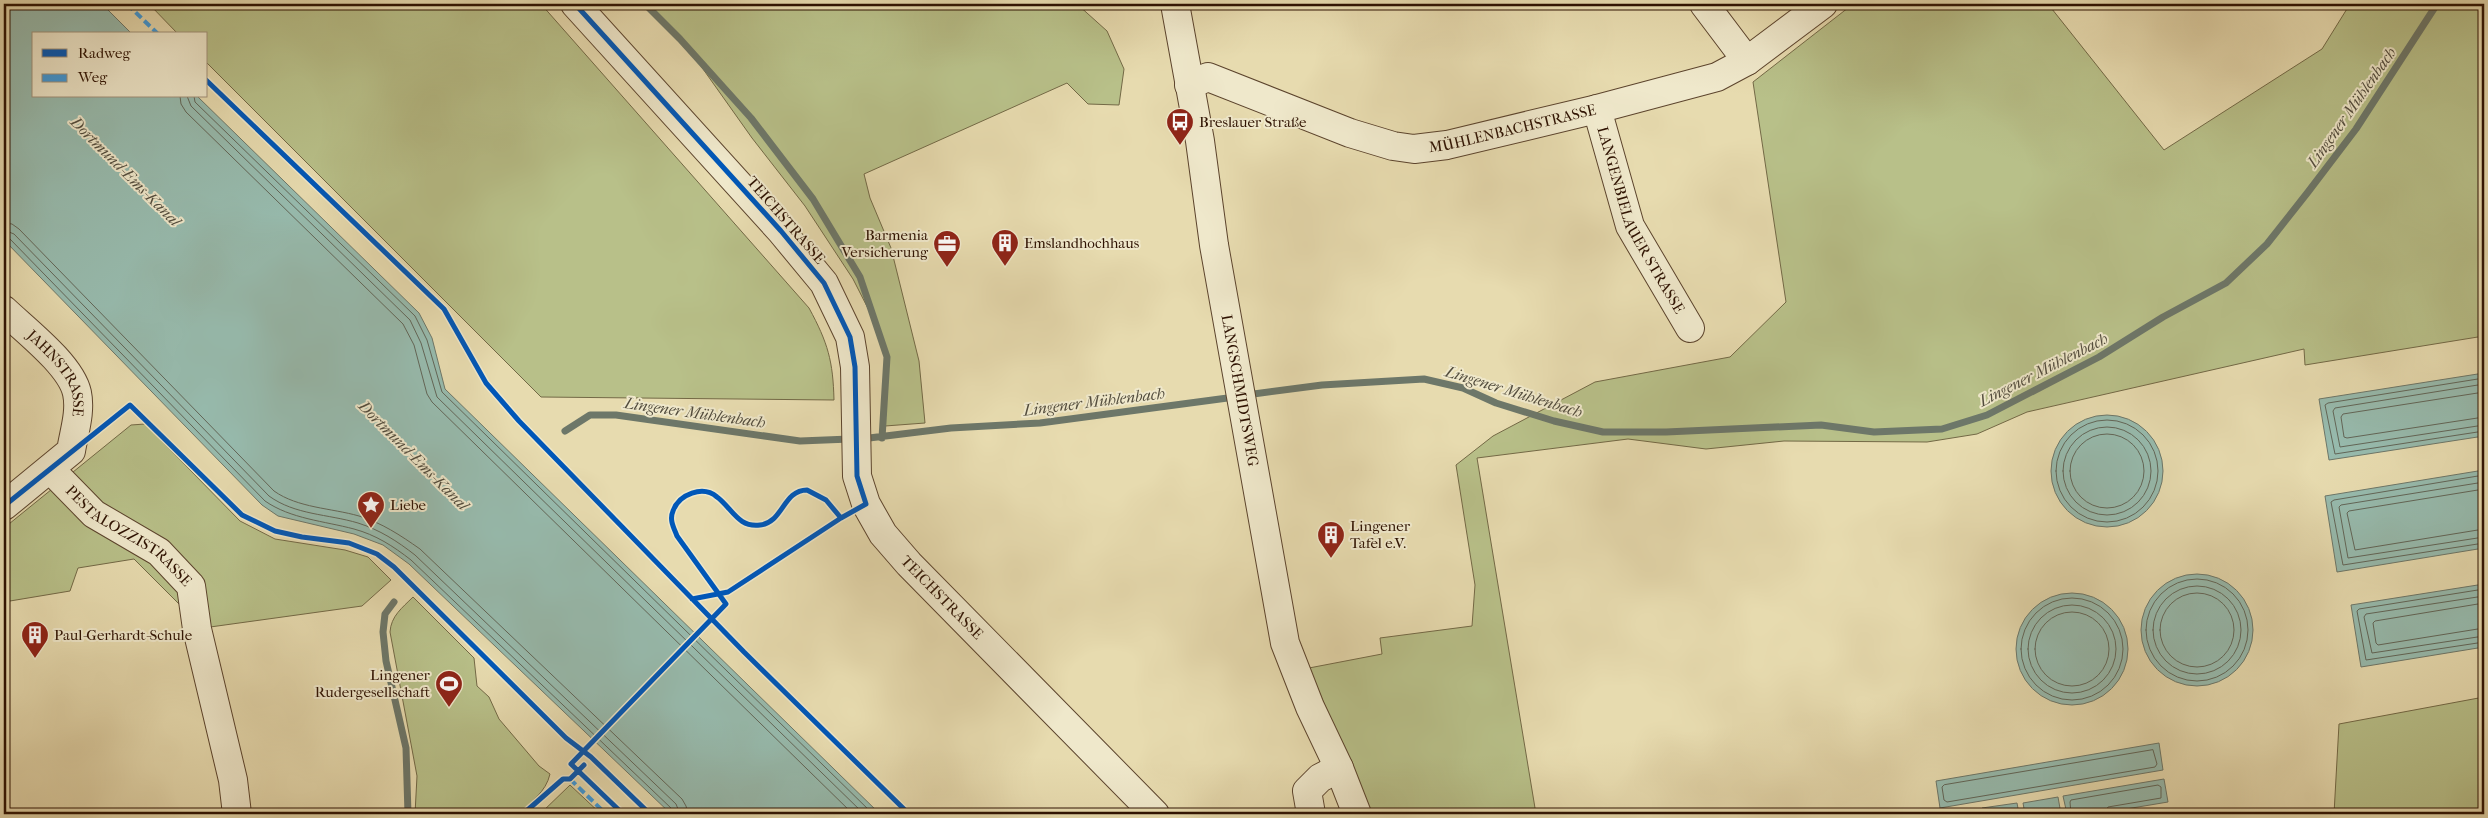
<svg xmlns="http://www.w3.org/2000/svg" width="2488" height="818" font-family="'IM FELL French Canon',serif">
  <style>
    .green { fill: #b8c089; stroke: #736946 }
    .water { fill: #97bbae; stroke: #6d7769 }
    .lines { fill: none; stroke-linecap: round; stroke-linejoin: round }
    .shore { stroke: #626658; stroke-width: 1 }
    .stream { stroke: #6d7769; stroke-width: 7 }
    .minor-casing { stroke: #5c442d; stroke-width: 30 }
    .minor { stroke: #efe8cb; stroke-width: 28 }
    .quiet { stroke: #3d9add; stroke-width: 4; stroke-dasharray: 8 4; stroke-linecap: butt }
    .cycleway-casing { stroke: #efe8cb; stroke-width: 8 }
    .cycleway { stroke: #0057b8; stroke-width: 5 }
    .labels { text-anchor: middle; stroke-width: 4; stroke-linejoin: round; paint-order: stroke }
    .poi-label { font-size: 15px; fill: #2e1202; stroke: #efe8cb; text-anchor: start }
    .street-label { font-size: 15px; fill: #2e1202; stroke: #efe8cb }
    .water-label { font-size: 16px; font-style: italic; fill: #534d3e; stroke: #efe8cb }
  </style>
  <rect width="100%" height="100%" fill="#e7dbaf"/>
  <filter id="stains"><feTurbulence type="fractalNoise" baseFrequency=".004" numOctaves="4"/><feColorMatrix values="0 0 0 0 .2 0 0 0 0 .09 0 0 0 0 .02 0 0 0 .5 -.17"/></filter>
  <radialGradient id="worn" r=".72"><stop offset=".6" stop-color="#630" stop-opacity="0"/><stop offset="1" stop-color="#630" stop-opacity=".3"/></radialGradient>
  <path class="green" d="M149,4H541L809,308C828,343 833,361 834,400L541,397L206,62V34H178Z
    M646,4H1077L1107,31L1124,69L1119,105L1088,104L1067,83L864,174L870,198L891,248L919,361L925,423L885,426L889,359L880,332L853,279L805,206L752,138L681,38Z
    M1853,4H2048L2164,150L2322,49L2350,4H2484V336L2305,365L2304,349L2027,412L1977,434L1927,442L1784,441L1706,449L1628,439L1477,458L1536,814H1371L1309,668L1382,654L1380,638L1472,626L1475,585L1456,465L1493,436L1595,382L1730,357L1786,302L1753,82Z
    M145,424L240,521L275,539L345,550L368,557L391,580L362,606L203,628L134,559L78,568L70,591L4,602V528L131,425Z
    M413,597L474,658L477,686L489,697L499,719L539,766L550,774C546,792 531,802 518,814H415L417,776L390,632C391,616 402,608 413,597Z
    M2484,697V814H2334L2339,724Z
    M570,785L601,814H540Z"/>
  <path class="water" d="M4,4H102L132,34H34V96H197L419,313L432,338L445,389L880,814H671L409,564L383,545L354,534L278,516L262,505L4,240Z
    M2484,373V436L2329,460L2319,399Z
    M2051 471a56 56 0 1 1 112 0a56 56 0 1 1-112 0Z
    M2484,470V548L2337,572L2325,496Z
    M2141 630a56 56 0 1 1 112 0a56 56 0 1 1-112 0Z
    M2484,584V647L2361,667L2351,605Z
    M2016 649a56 56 0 1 1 112 0a56 56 0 1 1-112 0Z
    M2159,743L2163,770L1940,808L1936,781Z
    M2164,779L2168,802L2096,814H2067L2063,796Z
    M2058,797L2061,814H2025L2023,803Z
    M2017,803L2019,814H1983L1982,808Z"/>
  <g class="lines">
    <path class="shore" d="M180,96L181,104L186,112L403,324L414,345L427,394L432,402L853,814
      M187,96L191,106L410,320L421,343L437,397L864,814
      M194,96L195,102L415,316L427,340L442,392L873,814
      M4,223L12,224L19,229L274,491C298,508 331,508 359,516C382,523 400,535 420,549L682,799L686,806L688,814
      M4,230L14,234L269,496C295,515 328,514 358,523C380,530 397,541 415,555L676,804L680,814
      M4,237L10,239L265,501C291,519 324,521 354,529C376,535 393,546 411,560L672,809L674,814
      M2484,378L2328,403L2325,405L2335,454L2484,431
      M2484,384L2335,408L2333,411L2340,447L2484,425
      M2484,392L2343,414L2341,417L2344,437L2347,438L2484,417
      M2056 471a51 51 0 1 1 102 0a51 51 0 1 1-102 0Z
      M2063 471a44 44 0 1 1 88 0a44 44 0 1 1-88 0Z
      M2070 471a37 37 0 1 1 74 0a37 37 0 1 1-74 0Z
      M2484,475L2334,500L2331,502L2343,565L2484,543
      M2484,482L2341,505L2339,507L2348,558L2484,537
      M2484,489L2349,511L2347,513L2355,550L2484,529
      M2146 630a51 51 0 1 1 102 0a51 51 0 1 1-102 0Z
      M2153 630a44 44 0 1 1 88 0a44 44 0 1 1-88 0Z
      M2484,589L2359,609L2357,611L2366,660L2484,642
      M2160 630a37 37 0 1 1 74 0a37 37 0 1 1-74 0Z
      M2484,596L2366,614L2364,617L2372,653L2484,636
      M2021 649a51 51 0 1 1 102 0a51 51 0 1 1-102 0Z
      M2484,603L2375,621L2373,623L2376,643L2378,645L2484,628
      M2028 649a44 44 0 1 1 88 0a44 44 0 1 1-88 0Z
      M2035 649a37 37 0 1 1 74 0a37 37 0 1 1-74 0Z
      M2153,750L2157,764L2155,767L1947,802L1944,800L1942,787L1944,785Z
      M2071,814L2070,802L2071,800L2158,785L2161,787V798L2108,807L2104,814"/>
    <path class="stream" d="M645,4L680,39L751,118L813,199L860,277L887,357L882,438
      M1246,395L1322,385L1424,379L1463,388L1496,403L1554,421L1603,432H1666L1821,425L1874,432L1942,429L1987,415L2099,357L2163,317L2226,283L2267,244L2308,192L2356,129L2437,4
      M565,431L590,415H616L800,441L850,439
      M861,439L951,428L1040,423L1235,397
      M394,602L385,614L383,632L386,661L406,748L408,814"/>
    <defs>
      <g id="minor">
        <path id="s1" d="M575,4L781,231L824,283L850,337L855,367L857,476L866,504L883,534L909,564L1155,814"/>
        <path id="s2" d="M1175,4L1200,141L1214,245L1285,643L1310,707L1339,768L1357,814"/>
        <path d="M1704,4L1747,61"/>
        <path id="s3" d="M1189,85L1208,77L1350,133L1393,146L1414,149L1447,145L1597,109L1717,77L1747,61L1823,4"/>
        <path id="s4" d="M1597,109L1630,226L1690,328"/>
        <path id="s5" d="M4,310C25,330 71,365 77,393C81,412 74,432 71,451L4,506"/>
        <path id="s6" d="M50,469L94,514L159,552L191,586L197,629L233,780L237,814"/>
        <path d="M1311,814L1307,791L1320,778L1339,768"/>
      </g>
    </defs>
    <use href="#minor" class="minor-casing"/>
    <use href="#minor" class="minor"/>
    <path class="quiet" d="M127,4L158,34
      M570,779L606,814"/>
    <defs>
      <path id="cycleway" d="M575,4L781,231L824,283L850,337L855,367L857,476L866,504L841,518L728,592L692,599
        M206,80L444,309L486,383L519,421L744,652L909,814
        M4,506L130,405L242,515L275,531L302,537L349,543L377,554L394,567L566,738L591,757L650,814
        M523,814L563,779H570L584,765
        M623,814L571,764L726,604L677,536C674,528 669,520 673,511C679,494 703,485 717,497C732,508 738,528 760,525C783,523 783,490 807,490L826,500L841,518"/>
    </defs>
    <use href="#cycleway" class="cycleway-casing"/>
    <use href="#cycleway" class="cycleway"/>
  </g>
  <defs>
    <symbol id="bus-pin" viewBox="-11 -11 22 30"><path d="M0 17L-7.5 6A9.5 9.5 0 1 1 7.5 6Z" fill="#8f2418" stroke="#efe8cb"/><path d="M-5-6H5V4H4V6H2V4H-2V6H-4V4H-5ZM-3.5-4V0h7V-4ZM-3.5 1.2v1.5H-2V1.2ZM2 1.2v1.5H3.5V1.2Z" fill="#fff"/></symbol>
    <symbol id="building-pin" viewBox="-11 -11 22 30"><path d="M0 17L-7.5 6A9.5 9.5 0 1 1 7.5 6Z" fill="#8f2418" stroke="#efe8cb"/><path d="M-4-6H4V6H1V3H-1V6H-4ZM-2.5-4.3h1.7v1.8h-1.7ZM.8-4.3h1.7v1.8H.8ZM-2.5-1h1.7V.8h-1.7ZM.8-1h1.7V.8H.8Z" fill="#fff"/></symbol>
    <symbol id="office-pin" viewBox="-11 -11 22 30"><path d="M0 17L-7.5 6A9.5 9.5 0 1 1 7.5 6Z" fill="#8f2418" stroke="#efe8cb"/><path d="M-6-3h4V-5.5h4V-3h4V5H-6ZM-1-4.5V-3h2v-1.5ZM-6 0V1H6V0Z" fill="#fff"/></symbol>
    <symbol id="sight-pin" viewBox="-11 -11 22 30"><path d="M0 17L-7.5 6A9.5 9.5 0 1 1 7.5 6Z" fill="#8f2418" stroke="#efe8cb"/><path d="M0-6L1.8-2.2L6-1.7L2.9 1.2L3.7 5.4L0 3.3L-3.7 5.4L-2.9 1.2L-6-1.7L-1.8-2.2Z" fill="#fff"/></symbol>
    <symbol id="stadium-pin" viewBox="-11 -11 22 30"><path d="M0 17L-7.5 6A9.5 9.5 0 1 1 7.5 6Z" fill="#8f2418" stroke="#efe8cb"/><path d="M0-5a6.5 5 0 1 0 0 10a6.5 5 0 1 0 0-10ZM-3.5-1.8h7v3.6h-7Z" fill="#fff"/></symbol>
  </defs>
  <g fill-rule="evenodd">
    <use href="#bus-pin" x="1164" y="106" width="32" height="43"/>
    <use href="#building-pin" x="989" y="227" width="32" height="43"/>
    <use href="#office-pin" x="931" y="228" width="32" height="43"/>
    <use href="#sight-pin" x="355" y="489" width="32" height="43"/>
    <use href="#building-pin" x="1315" y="519" width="32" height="43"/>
    <use href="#building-pin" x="19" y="619" width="32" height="43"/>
    <use href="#stadium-pin" x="433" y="668" width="32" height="43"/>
  </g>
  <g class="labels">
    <g class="poi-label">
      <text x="1199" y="127">Breslauer Straße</text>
      <text x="928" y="240" text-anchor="end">Barmenia<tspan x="928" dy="17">Versicherung</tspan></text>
      <text x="1024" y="248">Emslandhochhaus</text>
      <text x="390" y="510">Liebe</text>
      <text x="1350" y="531">Lingener<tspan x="1350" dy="17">Tafel e.V.</tspan></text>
      <text x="54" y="640">Paul-Gerhardt-Schule</text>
      <text x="430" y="680" text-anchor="end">Lingener<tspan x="430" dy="17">Rudergesellschaft</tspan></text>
    </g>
    <g class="street-label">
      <text dy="5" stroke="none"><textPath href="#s3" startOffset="340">MÜHLENBACHSTRASSE</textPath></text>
      <text dy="5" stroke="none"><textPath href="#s4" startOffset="120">LANGENBIELAUER STRASSE</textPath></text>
      <text transform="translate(786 220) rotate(49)" y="5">TEICHSTRASSE</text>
      <text dy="5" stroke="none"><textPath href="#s5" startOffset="85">JAHNSTRASSE</textPath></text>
      <text dy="5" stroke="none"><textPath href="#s2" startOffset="392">LANGSCHMIDTSWEG</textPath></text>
      <text dy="5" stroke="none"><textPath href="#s6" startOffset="104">PESTALOZZISTRASSE</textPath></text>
      <text dy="5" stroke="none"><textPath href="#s1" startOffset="724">TEICHSTRASSE</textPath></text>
    </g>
    <g class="water-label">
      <text transform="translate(2351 107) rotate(-55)" y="6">Lingener Mühlenbach</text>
      <text transform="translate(126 171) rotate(45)" y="6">Dortmund-Ems-Kanal</text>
      <text transform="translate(2043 369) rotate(-27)" y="6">Lingener Mühlenbach</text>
      <text transform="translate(1514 391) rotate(17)" y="6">Lingener Mühlenbach</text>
      <text transform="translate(1094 401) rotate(-7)" y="6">Lingener Mühlenbach</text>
      <text transform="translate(695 412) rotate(8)" y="6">Lingener Mühlenbach</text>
      <text transform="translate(414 455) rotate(45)" y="6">Dortmund-Ems-Kanal</text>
    </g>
  </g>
  <rect width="2488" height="818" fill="none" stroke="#e7dbaf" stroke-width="20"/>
  <rect x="5" y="5" width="2478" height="808" fill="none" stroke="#2e1202" stroke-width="2.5"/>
  <rect x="10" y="10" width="2468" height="798" fill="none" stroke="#2e1202"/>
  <rect x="32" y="32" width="175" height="65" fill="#efe8cb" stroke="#a2927b"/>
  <rect x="42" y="49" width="25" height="8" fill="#0057b8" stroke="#a2927b"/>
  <text x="78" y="58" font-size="15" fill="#2e1202">Radweg</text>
  <rect x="42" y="74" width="25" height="8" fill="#3d9add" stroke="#a2927b"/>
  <text x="78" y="82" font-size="15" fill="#2e1202">Weg</text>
  <rect width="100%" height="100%" filter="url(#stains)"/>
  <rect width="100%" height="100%" fill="url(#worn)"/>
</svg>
